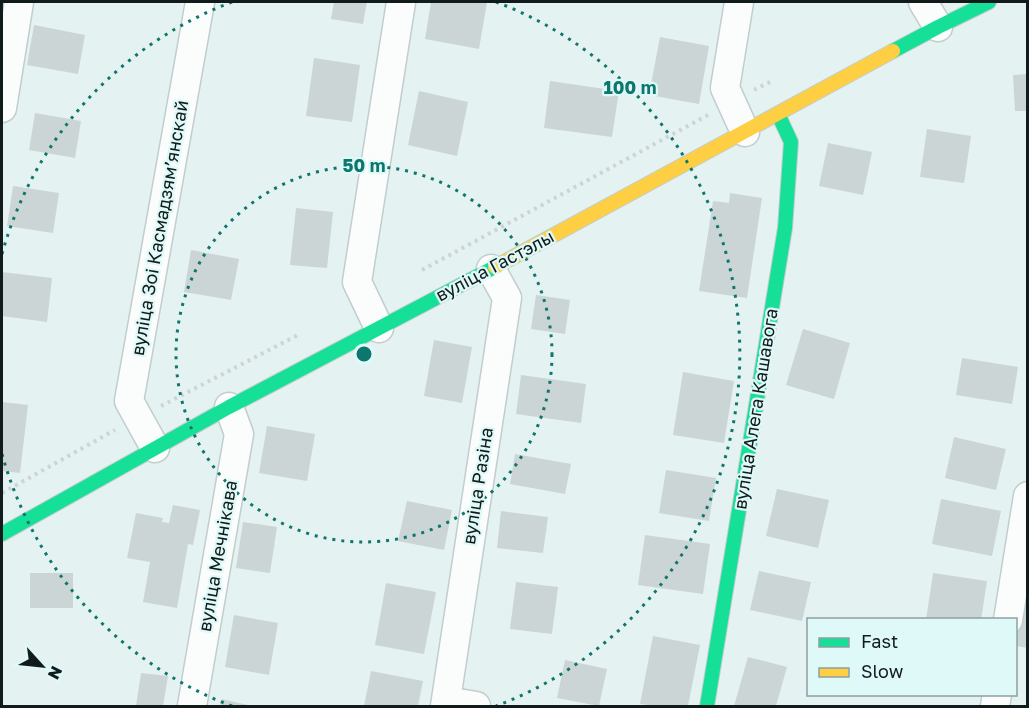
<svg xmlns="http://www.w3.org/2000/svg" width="1029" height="708" font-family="'Golos Text',sans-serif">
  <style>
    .building { fill: #cbd5d5 }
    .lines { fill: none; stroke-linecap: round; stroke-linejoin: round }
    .street-casing { stroke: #c2cdcd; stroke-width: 31 }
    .fast-casing { stroke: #c2cdcd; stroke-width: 16 }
    .slow-casing { stroke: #c2cdcd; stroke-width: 16 }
    .path { stroke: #cfd3d3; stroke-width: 4; stroke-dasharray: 3 4.5; stroke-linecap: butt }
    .street { stroke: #fbfdfd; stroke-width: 28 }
    .fast { stroke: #16e098; stroke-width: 14 }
    .slow { stroke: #ffcf43; stroke-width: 14 }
    .ring { fill: none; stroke: #0f766e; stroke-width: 3; stroke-dasharray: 3 6 }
    .labels { text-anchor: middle; stroke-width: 4.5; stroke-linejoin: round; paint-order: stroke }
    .street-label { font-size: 18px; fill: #121b1b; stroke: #dff8f8 }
    .centre { fill: #0f766e; stroke: #dff8f8; stroke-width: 3 }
    .ring-label { font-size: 18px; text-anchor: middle; font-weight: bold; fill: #0f766e; stroke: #dff8f8; stroke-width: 4.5; stroke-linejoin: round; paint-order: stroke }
  </style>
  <rect width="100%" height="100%" fill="#e5f2f2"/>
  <path class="building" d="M334,2H367L363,24L331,19Z
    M431,2H487L479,49L425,39Z
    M34,25L85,35L78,74L27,65Z
    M660,37L709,46L699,104L649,95Z
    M314,58L360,65L352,122L306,116Z
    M1028,74V111H1015L1013,75Z
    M550,81L619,91L612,137L544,128Z
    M419,91L468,102L457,156L408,145Z
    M35,113L81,121L75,158L29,150Z
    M927,129L971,136L964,183L920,177Z
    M828,143L872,152L863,195L819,186Z
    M13,186L59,193L53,233L7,226Z
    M730,193L762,198L747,298L699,291L713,201L729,203Z
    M296,208L333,212L327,268L290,265Z
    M191,250L239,259L231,300L184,292Z
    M2,272L52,278L47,322L2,316Z
    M536,295L570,300L565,334L531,329Z
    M803,329L850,343L834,399L786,385Z
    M434,340L472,347L462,403L424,396Z
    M962,358L1018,367L1012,404L956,395Z
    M683,372L734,381L724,443L673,435Z
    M521,375L586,384L581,423L516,414Z
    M2,402L28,405L20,473L2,471Z
    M267,426L315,434L307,481L259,473Z
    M954,437L1006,449L996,490L945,478Z
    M515,454L571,464L565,494L510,484Z
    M666,470L716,478L709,521L659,513Z
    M777,489L829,500L818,548L766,536Z
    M941,499L1001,511L992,556L932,544Z
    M407,501L452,510L444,550L398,541Z
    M173,505L200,510L193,545L188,544L177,608L143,602L150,562L127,558L136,513L163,518L162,522L169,523Z
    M501,511L548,517L543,553L497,548Z
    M243,522L277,527L270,573L236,568Z
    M645,535L710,544L703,594L638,585Z
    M759,571L811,582L802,621L750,610Z
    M30,573H73V608H30Z
    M933,573L987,581L981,620H926Z
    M516,582L558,587L552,634L510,629Z
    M386,583L436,592L424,654L375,645Z
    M1020,598L1028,599V648L1016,646V623Z
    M234,615L278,623L269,675L225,667Z
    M653,636L700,645L688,706H656L640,704Z
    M748,657L787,667L776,706H734Z
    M565,660L607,669L599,706L557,698Z
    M371,671L423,681L418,706H364Z
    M141,673L168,676L163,706H136Z
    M222,699L252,706H220Z"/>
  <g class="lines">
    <defs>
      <path id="street" d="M739,2L725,88L745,132
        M923,2L938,27
        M2,108L19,2
        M379,328L357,282L401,2
        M155,448L129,401L200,2
        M1008,620L1028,496
        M446,701L476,706
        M192,706L239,434L229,407
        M445,706L507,298L491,269
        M995,706L997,694"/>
      <path id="fast" d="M893,51L938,27L989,2
        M2,534L229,407L495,267
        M707,706L785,228L791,142L778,114"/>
      <path id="slow" d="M495,267L893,51"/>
    </defs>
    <use href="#street" class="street-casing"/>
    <use href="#fast" class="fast-casing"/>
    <use href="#slow" class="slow-casing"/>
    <path class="path" d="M754,90L772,81
      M422,270L708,115
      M161,406L298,335
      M2,493L115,430"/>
    <use href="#street" class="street"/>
    <use href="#fast" class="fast"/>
    <use href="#slow" class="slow"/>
  </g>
  <g class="ring">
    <circle cx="364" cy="354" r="188"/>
    <path d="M232 706A376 376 0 0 1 2 454M2 254A376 376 0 0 1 232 2M496 2A376 376 0 0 1 496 706"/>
  </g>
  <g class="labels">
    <g class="street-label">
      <text transform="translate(160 228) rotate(-80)" y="6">вуліца Зоі Касмадзямʼянскай</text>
      <text transform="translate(495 266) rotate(-28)" y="6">вуліца Гастэлы</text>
      <text transform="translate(756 409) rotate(-81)" y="6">вуліца Алега Кашавога</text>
      <text transform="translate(478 486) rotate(-81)" y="6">вуліца Разіна</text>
      <text transform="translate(218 556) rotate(-80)" y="6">вуліца Мечнікава</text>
    </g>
  </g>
  <circle cx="364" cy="354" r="9" class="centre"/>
  <g class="ring-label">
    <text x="630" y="94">100 m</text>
    <text x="364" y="172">50 m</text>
  </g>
  <rect width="1029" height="708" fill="none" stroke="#121b1b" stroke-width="6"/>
  <rect x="807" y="618" width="210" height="78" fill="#dff8f8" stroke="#8da0a0" stroke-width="1.5"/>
  <rect x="819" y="638" width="30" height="9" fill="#16e098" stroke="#8da0a0" stroke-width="1.5"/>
  <text x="861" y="648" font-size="18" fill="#121b1b">Fast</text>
  <rect x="819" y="668" width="30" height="9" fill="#ffcf43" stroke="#8da0a0" stroke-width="1.5"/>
  <text x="861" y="678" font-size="18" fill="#121b1b">Slow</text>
  <g transform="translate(42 666) rotate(117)" stroke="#dff8f8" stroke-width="4.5" paint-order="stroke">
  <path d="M0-4.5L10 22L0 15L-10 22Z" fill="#121b1b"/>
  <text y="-9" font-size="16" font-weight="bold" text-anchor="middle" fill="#121b1b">N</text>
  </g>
</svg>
